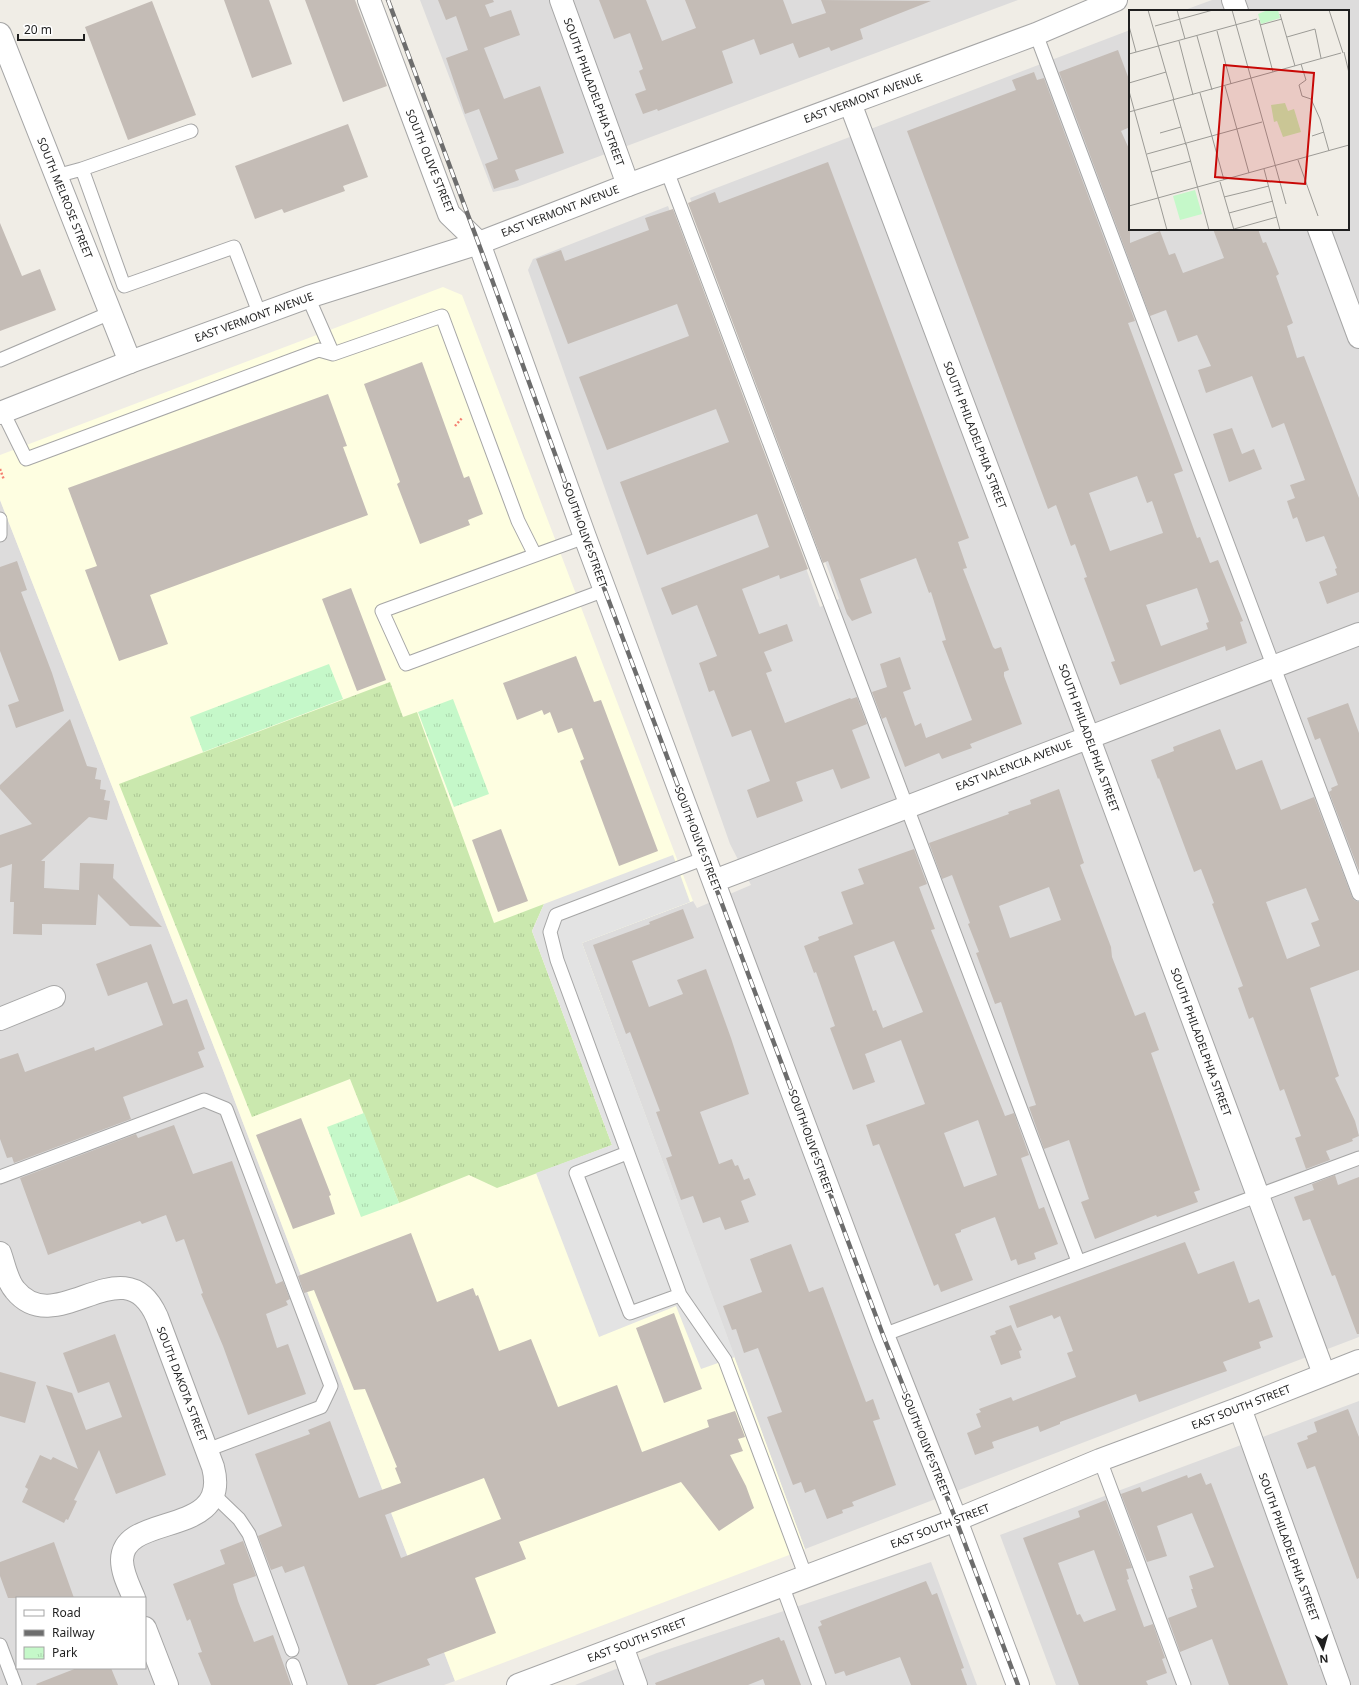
<svg xmlns="http://www.w3.org/2000/svg" width="1359" height="1685" font-family="'Noto Sans',sans-serif">
  <style>
    .residential { fill: #dddcdc; fill-rule: evenodd }
    .education { fill: #fefee1 }
    .grass { fill: url(#grass-tufts) }
    .park { fill: url(#park-tufts) }
    .parking { fill: #e3e3e3 }
    .building { fill: #c4bcb6; fill-rule: evenodd }
    .lines { fill: none; stroke-linecap: round; stroke-linejoin: round }
    .service-casing { stroke: #a6a6a6; stroke-width: 15 }
    .minor-casing { stroke: #a6a6a6; stroke-width: 24 }
    .tertiary-casing { stroke: #a6a6a6; stroke-width: 24 }
    .path { stroke: #f58071; stroke-width: 2.5; stroke-dasharray: 2 2; stroke-linecap: butt }
    .service { stroke: #fff; stroke-width: 13 }
    .minor { stroke: #fff; stroke-width: 22 }
    .tertiary { stroke: #fff; stroke-width: 22 }
    .rail-casing { stroke: #6d6d6d; stroke-width: 4.5 }
    .rail { stroke: #fff; stroke-width: 3; stroke-dasharray: 9; stroke-linecap: butt }
    .labels { text-anchor: middle; stroke-width: 3.5; stroke-linejoin: round; paint-order: stroke }
    .street-label { font-size: 11px; fill: #1f1f1f; stroke: #fff }
    .inset-road { fill: none; stroke: #9c9b96; stroke-width: 1 }
    .view { fill: #c80806; fill-opacity: 0.15; stroke: #c80806; stroke-width: 2 }
    .inset-edge { fill: none; stroke: #1f1f1f; stroke-width: 2 }
  </style>
  <defs>
    <pattern id="grass-tufts" width="24" height="20" patternUnits="userSpaceOnUse"><rect width="24" height="20" fill="#cae8ae"/><path d="M3 7l-1-3M5 7V3M7 7l1-3M15 17l-1-3M17 17v-4M19 17l1-3" fill="none" stroke="#adc795"/></pattern>
    <pattern id="park-tufts" width="24" height="20" patternUnits="userSpaceOnUse"><rect width="24" height="20" fill="#c5f8c9"/><path d="M3 7l-1-3M5 7V3M7 7l1-3M15 17l-1-3M17 17v-4M19 17l1-3" fill="none" stroke="#a9d4ac"/></pattern>
  </defs>
  <rect width="100%" height="100%" fill="#f0ede6"/>
  <path class="residential" d="M420,0H1018L517,187L493,192Z
    M1212,0H1359V1337L805,1549L581,943L693,901L697,908L751,885L730,844L528,270L533,259L668,206L807,571L820,607L839,599L690,198L1130,30V229H1348V11H1182Z
    M0,500L223,1070L455,1681L444,1685H0ZM17,1598H145V1668H17Z
    M1359,1401V1685H1056L1000,1535Z
    M931,1562L977,1685H575L657,1653Z"/>
  <path class="education" d="M443,287L462,295L693,901L582,943L805,1549L455,1681L223,1070L0,500V455Z"/>
  <path class="grass" d="M390,682L403,717L417,712L494,923L544,904L532,931L612,1145L497,1188L469,1175L399,1203L350,1079L252,1117L119,784Z"/>
  <path class="park" d="M329,664L343,699L203,752L190,717Z
    M453,699L489,794L454,807L418,712Z
    M364,1113L399,1203L361,1217L327,1127Z"/>
  <path class="parking" d="M673,855L690,902L582,943L735,1357L701,1369L676,1306L599,1337L536,1173L612,1145L532,931L544,904Z"/>
  <path class="building" d="M224,0H269L292,64L252,78Z
    M305,0H355L387,86L343,102Z
    M438,0H493L494,2L485,5L490,17L511,10L520,35L484,48L504,99L540,86L564,153L515,170L519,180L494,189L485,164L498,159L479,109L465,114L446,58L468,50L456,16L446,20Z
    M599,0H646L662,41L696,28L685,0H783L792,24L826,13L821,0L931,1L860,29L863,39L831,51L829,47L799,58L793,43L760,55L754,39L722,51L733,83L658,111L657,109L643,114L635,94L646,90L639,71L643,69L630,33L614,39Z
    M152,1L196,115L128,140L85,27Z
    M1118,50L1130,82V127L1121,131L1130,151V243L1160,231L1169,255L1175,253L1183,273L1224,258L1213,229H1258L1263,243L1266,242L1279,274L1276,276L1293,323L1287,326L1297,358L1304,356L1359,498V592L1327,604L1319,582L1337,575L1335,569L1337,568L1324,536L1306,542L1297,517L1293,519L1287,501L1295,498L1290,485L1305,480L1284,423L1272,428L1252,376L1206,393L1198,370L1211,366L1197,335L1178,342L1166,310L1150,316L1059,72Z
    M1034,72L1037,80L1044,78L1135,321L1128,323L1183,471L1174,474L1197,538L1200,537L1210,563L1218,560L1243,621L1240,622L1247,643L1226,651L1225,646L1120,685L1111,662L1115,661L1084,578L1087,577L1075,544L1071,546L1056,505L1048,509L907,131L1016,90L1012,80ZM1137,476L1147,503L1152,501L1163,533L1110,551L1089,493ZM1197,588L1209,622L1206,623L1208,629L1161,646L1146,605Z
    M348,124L368,177L343,186L345,191L284,213L282,209L255,219L235,166Z
    M828,162L969,538L958,542L967,568L963,569L993,647L995,649L1001,647L1009,670L1004,672V676L1022,724L970,744L972,748L942,759L939,753L905,767L886,717L882,719L872,692L887,687L880,664L900,657L911,689L903,692L915,726L921,723L926,738L972,720L942,641L946,640L931,592L929,593L916,558L860,579L872,613L852,621L847,614L828,561L823,563L688,203L715,192L719,203Z
    M673,209L808,569L780,579L779,575L742,589L759,634L787,624L793,641L764,652L772,671L766,673L785,723L850,698L851,699L857,697L867,724L852,730L870,778L841,789L833,769L796,782L803,801L757,818L747,790L770,781L751,730L732,737L714,690L709,692L699,663L717,656L697,605L672,615L661,588L769,547L757,514L647,555L620,482L729,442L716,409L607,450L579,377L689,336L677,304L568,344L536,259L561,250L565,261L649,230L645,218Z
    M0,223L22,276L40,269L56,310L0,331Z
    M422,362L464,478L469,476L483,514L468,520L470,525L420,544L397,484L400,482L364,384Z
    M328,394L347,446L343,447L368,515L150,595L168,644L119,661L85,570L97,566L68,488Z
    M1232,428L1242,454L1254,449L1262,469L1229,482L1213,434Z
    M17,561L27,590L21,592L52,673L64,711L16,728L8,705L19,701L0,651V567Z
    M351,588L386,680L357,691L322,599Z
    M576,656L594,702L601,700L658,851L619,866L580,761L584,759L572,728L558,733L550,712L544,715L542,710L517,720L503,683Z
    M1348,703L1359,733V871L1329,792L1332,790L1331,788L1338,785L1320,738L1315,740L1307,718Z
    M70,719L87,766L97,768L95,779L101,780L100,789L106,790L104,800L110,801L107,820L89,817L41,861H45L44,888L79,890L80,863L114,864L113,878L162,927L130,926L98,894L96,925L42,924V935L13,934L14,902H10L12,864L0,868V835L32,824L0,789V785Z
    M1220,729L1236,770L1262,760L1281,810L1314,797L1352,897L1354,900L1359,902V970L1310,988L1339,1076L1335,1078L1355,1121L1359,1136L1352,1139L1353,1141L1326,1151L1330,1160L1306,1169L1295,1138L1301,1136L1284,1089L1280,1091L1253,1017L1249,1019L1238,988L1243,986L1212,904L1214,903L1201,869L1194,872L1159,778L1158,779L1151,760L1174,751L1173,747ZM1306,888L1319,920L1311,923L1320,946L1287,959L1266,902Z
    M1059,789L1084,863L1080,865L1111,947L1112,957L1135,1016L1145,1012L1159,1050L1151,1053L1200,1190L1194,1192L1198,1202L1157,1217L1156,1215L1095,1239L1081,1202L1089,1199L1069,1140L1044,1149L1029,1107L1036,1105L1001,1002L995,1004L976,953L979,952L968,924L970,923L952,875L942,879L929,843L1009,814L1008,812L1031,804L1030,800ZM1049,887L1061,920L1010,938L999,906Z
    M501,829L528,901L498,912L472,840Z
    M914,849L927,884L919,887L935,929L931,930L1005,1116L1014,1113L1029,1155L1021,1158L1039,1209L1044,1207L1058,1244L1034,1253L1036,1259L1018,1265L1016,1259L1011,1261L995,1217L961,1230V1232L955,1234L973,1280L941,1292L938,1284L934,1286L879,1144L873,1146L866,1125L925,1104L901,1040L865,1054L875,1082L853,1090L830,1028L835,1026L816,972L814,973L804,946L819,940L818,937L853,924L841,892L864,884L858,869ZM894,941L923,1012L883,1028L876,1010L873,1011L854,956ZM978,1120L997,1175L964,1187L944,1133Z
    M683,909L694,938L632,961L649,1007L683,994L677,980L706,969L731,1038L749,1094L700,1112L719,1164L732,1159L735,1166L738,1165L744,1180L749,1178L756,1195L741,1201L749,1222L725,1230L720,1217L703,1223L693,1196L681,1200L666,1158L672,1156L656,1112L660,1111L630,1032L626,1034L593,945L650,924L649,922Z
    M151,944L173,1004L187,999L205,1049L198,1052L204,1067L123,1097L131,1119L14,1163L12,1157L7,1158L0,1139V1059L18,1053L25,1072L94,1047L95,1051L163,1025L147,982L108,996L96,964Z
    M301,1118L331,1195L329,1196L335,1214L293,1229L256,1135Z
    M174,1125L193,1174L232,1161L276,1284L283,1281L290,1299L286,1301L288,1305L266,1314L277,1348L288,1344L306,1394L248,1415L223,1346L201,1294L203,1293L184,1239L176,1242L166,1215L142,1224L140,1221L48,1255L20,1178L136,1134L138,1138Z
    M1335,1175L1338,1185L1359,1177V1334H1357L1335,1275L1332,1276L1310,1219L1303,1221L1294,1197L1314,1190L1312,1184Z
    M411,1233L437,1302L473,1288L476,1296L478,1295L499,1351L531,1339L558,1407L617,1385L642,1452L709,1427L707,1420L735,1411L745,1437L738,1439L743,1451L730,1455L746,1486L754,1508L719,1531L681,1482L519,1542L526,1559L475,1578L496,1633L427,1659L430,1665L375,1685H348L304,1566L285,1573L282,1566L271,1570L258,1536L282,1526L255,1454L310,1434L308,1430L330,1421L359,1498L401,1483L395,1468L397,1467L365,1389L354,1390L314,1290L304,1293L298,1276ZM484,1478L501,1519L401,1558L385,1515Z
    M1185,1242L1198,1274L1234,1261L1249,1303L1259,1299L1273,1337L1259,1342L1261,1348L1223,1362L1227,1371L1139,1402L1136,1394L1060,1422V1424L1040,1432L1038,1426L992,1442L994,1448L975,1455L967,1433L981,1427L976,1414L981,1412L979,1409L1011,1397L1013,1401L1076,1377L1067,1353L1073,1351L1060,1316L1054,1319L1052,1315L1017,1328L1009,1306Z
    M791,1244L809,1292L823,1287L866,1402L873,1399L880,1419L873,1421L896,1485L852,1502L854,1506L842,1510L843,1513L827,1519L815,1489L805,1493L801,1482L793,1485L767,1417L782,1412L758,1348L744,1353L736,1329L732,1330L723,1306L762,1292L750,1259Z
    M674,1313L702,1389L664,1403L636,1328Z
    M1011,1325L1022,1350L1019,1351L1021,1358L1001,1365L990,1336L996,1334L995,1331Z
    M115,1334L166,1475L116,1494L99,1450L74,1500L77,1501L68,1520L66,1519L64,1523L22,1502L28,1489L25,1487L40,1455L51,1460L53,1457L78,1469L46,1385L72,1393L86,1430L122,1417L109,1382L78,1393L63,1353Z
    M0,1372L36,1382L25,1423L0,1416Z
    M1348,1409L1359,1437V1578L1357,1579L1315,1466L1307,1469L1297,1443L1308,1439L1307,1436L1317,1432L1314,1422Z
    M1201,1473L1206,1485L1211,1483L1288,1685H1229L1212,1639L1180,1652L1168,1618L1197,1607L1191,1589H1193L1189,1576L1214,1567L1192,1513L1157,1526L1167,1556L1147,1562L1121,1494L1140,1487L1142,1492L1187,1475L1188,1478Z
    M1106,1500L1132,1568L1126,1569L1129,1579L1127,1580L1144,1627L1153,1624L1165,1658L1162,1659L1167,1673L1146,1681L1148,1685H1079L1023,1538L1080,1517L1078,1511ZM1094,1550L1116,1610L1084,1622L1080,1614L1077,1615L1058,1563Z
    M243,1541L256,1576L233,1584L238,1601L254,1642L273,1635L291,1685H211L198,1653L202,1652L190,1619L187,1621L173,1584L225,1564L220,1550Z
    M54,1542L74,1598H8L0,1576V1562Z
    M926,1581L932,1595L937,1593L964,1668L961,1669L967,1685H911L900,1657L846,1676L844,1671L835,1674L818,1627L822,1625L820,1621Z
    M779,1637L781,1641L784,1640L801,1685H765L763,1679L748,1685H656L655,1683Z
    M77,1668H111L118,1685H37L36,1684Z"/>
  <g class="lines">
    <defs>
      <path id="service" d="M1036,34L1359,894
        M82,169L191,131
        M667,171L1078,1261
        M56,176L82,169L124,286L234,247L260,315
        M308,297L333,354
        M0,360L110,313
        M3,412L26,459L319,350L333,354L442,316L518,521L535,555
        M0,519V535
        M585,537L382,611L406,664L605,590
        M705,858L556,915L550,932L557,960L680,1295L725,1360L806,1577
        M627,1153L576,1173L630,1313L680,1295
        M0,1177L204,1100L226,1109L331,1386L321,1407L207,1450
        M883,1335L1359,1158
        M1100,1460L1184,1685
        M214,1495L239,1519L249,1534L292,1650
        M782,1585L819,1685
        M0,1645L15,1685
        M293,1665L300,1685"/>
      <path id="minor" d="M369,0L449,214L479,243L585,537L883,1335L956,1520L1018,1685
        M561,0L628,185
        M1233,0L1237,11
        M0,34L130,362
        M850,103L1088,736L1324,1374
        M1319,229L1359,337
        M714,881L1359,634
        M0,1019L54,997
        M0,1253C4,1264 7,1281 15,1290C57,1342 124,1242 157,1317L213,1467C232,1539 123,1511 122,1560C122,1573 129,1586 134,1598
        M1240,1408L1339,1685
        M145,1628L167,1685
        M622,1646L636,1685"/>
      <path id="tertiary" d="M0,413L130,362L308,297L479,243L628,185L1036,34L1116,0
        M518,1685L956,1520L1100,1460L1240,1408L1359,1361"/>
    </defs>
    <use href="#service" class="service-casing"/>
    <use href="#minor" class="minor-casing"/>
    <use href="#tertiary" class="tertiary-casing"/>
    <path class="path" d="M455,426L462,418
      M0,469L4,480"/>
    <use href="#service" class="service"/>
    <use href="#minor" class="minor"/>
    <use href="#tertiary" class="tertiary"/>
    <defs>
      <path id="rail" d="M388,0L491,277L585,537L883,1335L956,1520L1018,1685"/>
    </defs>
    <use href="#rail" class="rail-casing"/>
    <use href="#rail" class="rail"/>
  </g>
  <g class="labels">
    <g class="street-label">
      <text transform="translate(594 92) rotate(70)" y="4">SOUTH PHILADELPHIA STREET</text>
      <text transform="translate(863 98) rotate(-20)" y="4">EAST VERMONT AVENUE</text>
      <text transform="translate(430 161) rotate(68)" y="4">SOUTH OLIVE STREET</text>
      <text transform="translate(65 198) rotate(68)" y="4">SOUTH MELROSE STREET</text>
      <text transform="translate(560 211) rotate(-21)" y="4">EAST VERMONT AVENUE</text>
      <text transform="translate(254 317) rotate(-20)" y="4">EAST VERMONT AVENUE</text>
      <text transform="translate(975 435) rotate(69)" y="4">SOUTH PHILADELPHIA STREET</text>
      <text transform="translate(585 535) rotate(70)" y="4">SOUTH OLIVE STREET</text>
      <text transform="translate(1089 738) rotate(70)" y="4">SOUTH PHILADELPHIA STREET</text>
      <text transform="translate(1014 765) rotate(-21)" y="4">EAST VALENCIA AVENUE</text>
      <text transform="translate(698 839) rotate(69)" y="4">SOUTH OLIVE STREET</text>
      <text transform="translate(1201 1042) rotate(70)" y="4">SOUTH PHILADELPHIA STREET</text>
      <text transform="translate(811 1142) rotate(70)" y="4">SOUTH OLIVE STREET</text>
      <text transform="translate(182 1384) rotate(69)" y="4">SOUTH DAKOTA STREET</text>
      <text transform="translate(1241 1407) rotate(-21)" y="4">EAST SOUTH STREET</text>
      <text transform="translate(926 1445) rotate(68)" y="4">SOUTH OLIVE STREET</text>
      <text transform="translate(940 1526) rotate(-21)" y="4">EAST SOUTH STREET</text>
      <text transform="translate(1289 1547) rotate(70)" y="4">SOUTH PHILADELPHIA STREET</text>
      <text transform="translate(637 1640) rotate(-21)" y="4">EAST SOUTH STREET</text>
    </g>
  </g>
  <g transform="translate(1129 10)">
    <rect width="220" height="220" fill="#f0ede6"/>
    <path d="M156,93L159,101L165,99L172,122L154,127L148,111L145,112L142,95Z" fill="#cae8ae"/>
    <path d="M139,0H149L151,8L132,14L129,4ZM66,180L73,204L51,210L44,186Z" fill="#c5f8c9"/>
    <path class="inset-road" d="M19,0L45,90M48,0L56,29M103,0L157,194M200,0L214,43M151,4L166,56M130,10L144,62M131,15L153,9M0,16L7,42M26,16L84,0M88,21L102,74M68,26L83,80M158,27L186,19L192,48M50,31L64,85M215,42L220,63M0,44L128,9M172,54L177,70L170,75L173,86L182,89L191,109L200,141M0,73L37,62M96,76L120,163M0,81L38,220M71,83L95,170M44,89L57,135M0,102L212,43M31,123L52,117M183,126L195,122M57,134L80,220M18,144L133,112M169,150L189,206M135,159L151,220M22,162L62,151M91,172L105,220M95,187L140,176M0,196L220,135M100,203L144,191M105,219L148,207"/>
    <path class="view" d="M95,55L185,63L176,174L86,167Z"/>
    <rect width="220" height="220" class="inset-edge"/>
  </g>
  <rect x="16" y="1597" width="130" height="72" fill="#ffffff" stroke="#a5a5a5"/>
  <rect x="24" y="1610" width="20" height="6" fill="#ffffff" stroke="#a5a5a5"/>
  <text x="52" y="1617" font-size="12" fill="#1f1f1f">Road</text>
  <rect x="24" y="1630" width="20" height="6" fill="#6d6d6d" stroke="#a5a5a5"/>
  <text x="52" y="1637" font-size="12" fill="#1f1f1f">Railway</text>
  <rect x="24" y="1647" width="20" height="12" fill="url(#park-tufts)" stroke="#a5a5a5"/>
  <text x="52" y="1657" font-size="12" fill="#1f1f1f">Park</text>
  <g transform="translate(1323 1649) rotate(175)" stroke="#ffffff" stroke-width="3" paint-order="stroke">
  <path d="M0-3L7 15L0 10L-7 15Z" fill="#1f1f1f"/>
  <text y="-6" font-size="11" font-weight="bold" text-anchor="middle" fill="#1f1f1f">N</text>
  </g>
  <path d="M18 34v6h66v-6" fill="none" stroke="#1f1f1f" stroke-width="2"/>
  <text x="24" y="34" font-size="12" fill="#1f1f1f" stroke="#ffffff" stroke-width="3" paint-order="stroke">20 m</text>
</svg>
